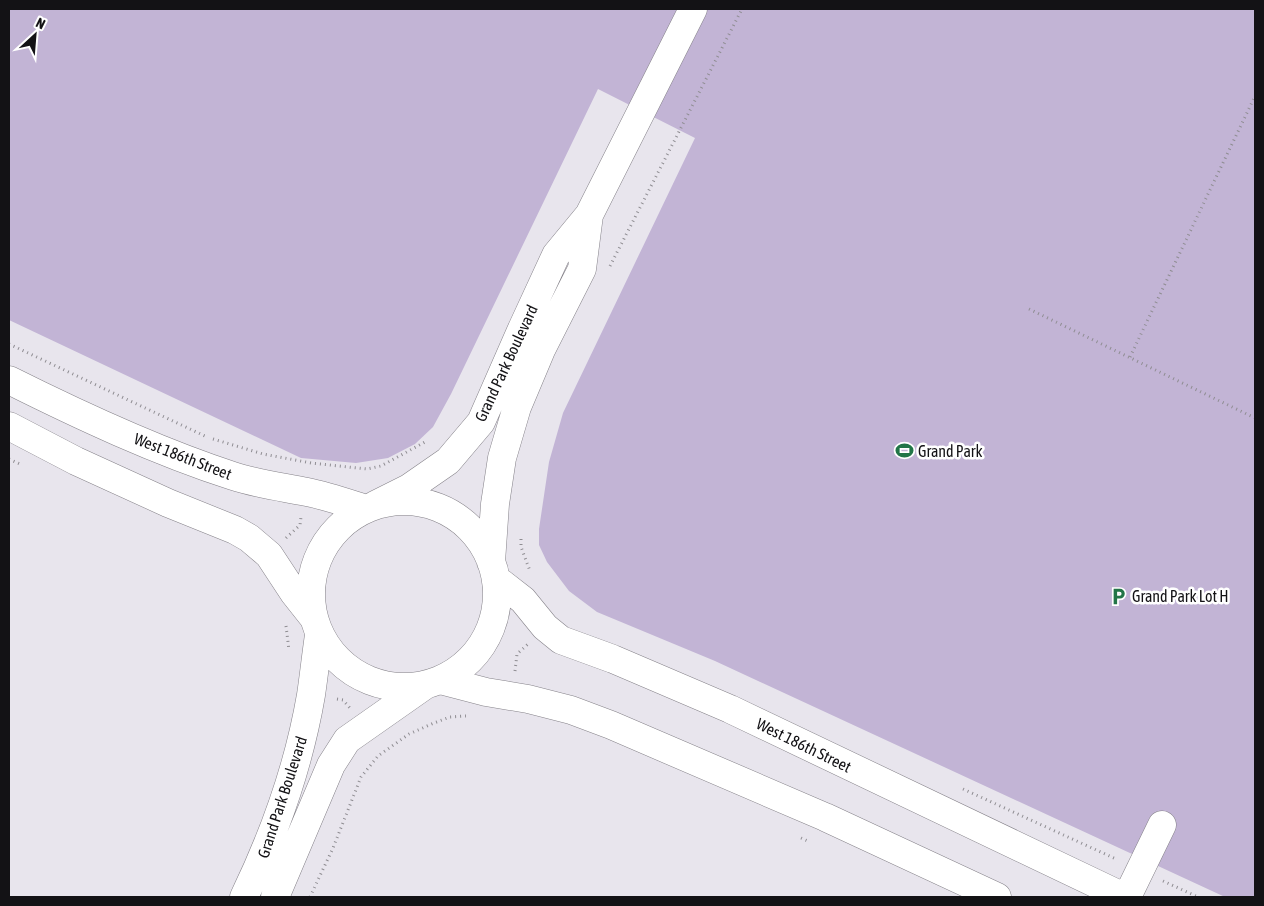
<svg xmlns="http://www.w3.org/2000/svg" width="1264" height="906" font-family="'Asap Condensed',sans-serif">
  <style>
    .park { fill: #c2b4d5 }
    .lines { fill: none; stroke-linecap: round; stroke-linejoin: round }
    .minor-casing { stroke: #858289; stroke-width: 29 }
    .path { stroke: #8f8d92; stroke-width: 3; stroke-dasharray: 1 4; stroke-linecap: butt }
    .minor { stroke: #fff; stroke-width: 28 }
    .labels { text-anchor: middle; stroke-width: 5; stroke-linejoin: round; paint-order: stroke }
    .street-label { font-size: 16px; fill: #131215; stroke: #fff }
    .poi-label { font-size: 16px; fill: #131215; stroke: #fff; text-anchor: start }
  </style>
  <rect width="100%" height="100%" fill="#e8e5ed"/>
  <path class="park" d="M9,9H1255V897H1225L715,661L597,612L569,591L547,562L539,545V529L549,462L563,413L695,138L598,89L451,394L433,427L415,444L388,458L356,463L301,458L9,320Z"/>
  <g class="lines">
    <defs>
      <path id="minor" d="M9,380C81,416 156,451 233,476C257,484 282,487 307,492C327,496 347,503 366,509
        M9,426L76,461L168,503L235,530L249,538L269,555L294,593L313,617
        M311 594a93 93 0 1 1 186 0a93 93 0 1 1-186 0Z
        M375,505L409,488L448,461L481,422L520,333L556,255L589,215L693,9
        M491,562L495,504L502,458L517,407L541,350L582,269L589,215
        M496,579L523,600L545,627L561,640L613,659L730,709L1124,897
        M440,680L486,692L528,699L571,710L611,725L825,817L997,897
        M244,897C275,833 299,765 311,695C314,675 316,655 319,635
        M275,897L331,765L347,740L424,686
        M1127,897L1162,825"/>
    </defs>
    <use href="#minor" class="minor-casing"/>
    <path class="path" d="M610,266L742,9
      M1029,309L1255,418
      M9,344L207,437
      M1130,357L1255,96
      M213,439L263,454L311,463L367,469L381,466L425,442
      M9,459L22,465
      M286,538L300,525L301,517
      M521,539V547L530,571
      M286,626L289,650
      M515,671L517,654L528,644
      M337,699L343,700L350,708
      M963,789L1116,859
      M801,838L810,842
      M1163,881L1198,897
      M310,897L333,848L361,777L378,756L409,734L434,723L450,717L466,716"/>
    <use href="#minor" class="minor"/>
  </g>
  <defs>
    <symbol id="stadium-bare" viewBox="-9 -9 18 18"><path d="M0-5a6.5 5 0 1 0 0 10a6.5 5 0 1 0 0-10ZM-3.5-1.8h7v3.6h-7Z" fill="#227547" stroke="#fff" stroke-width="2.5" paint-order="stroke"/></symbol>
    <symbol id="parking-bare" viewBox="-9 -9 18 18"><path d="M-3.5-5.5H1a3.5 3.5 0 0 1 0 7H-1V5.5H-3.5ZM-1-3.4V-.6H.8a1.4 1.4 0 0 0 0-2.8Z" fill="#227547" stroke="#fff" stroke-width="2.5" paint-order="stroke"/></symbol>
  </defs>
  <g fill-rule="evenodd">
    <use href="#stadium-bare" x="892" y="438" width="25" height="25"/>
    <use href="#parking-bare" x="1106" y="584" width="25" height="25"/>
  </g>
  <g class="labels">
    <g class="street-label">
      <text transform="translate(506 363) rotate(-65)" y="6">Grand Park Boulevard</text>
      <text transform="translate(183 456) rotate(21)" y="6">West 186th Street</text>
      <text transform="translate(804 745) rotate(26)" y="6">West 186th Street</text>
      <text transform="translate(282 797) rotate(-72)" y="6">Grand Park Boulevard</text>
    </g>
    <g class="poi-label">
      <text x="918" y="457">Grand Park</text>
      <text x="1132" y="602">Grand Park Lot H</text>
    </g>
  </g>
  <rect width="1264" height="906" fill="none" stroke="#131215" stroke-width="20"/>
  <g transform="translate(35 35) rotate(26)" stroke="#ffffff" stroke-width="4" paint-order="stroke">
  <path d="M0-4L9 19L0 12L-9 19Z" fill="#131215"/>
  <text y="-8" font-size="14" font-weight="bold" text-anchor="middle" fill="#131215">N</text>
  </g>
</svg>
